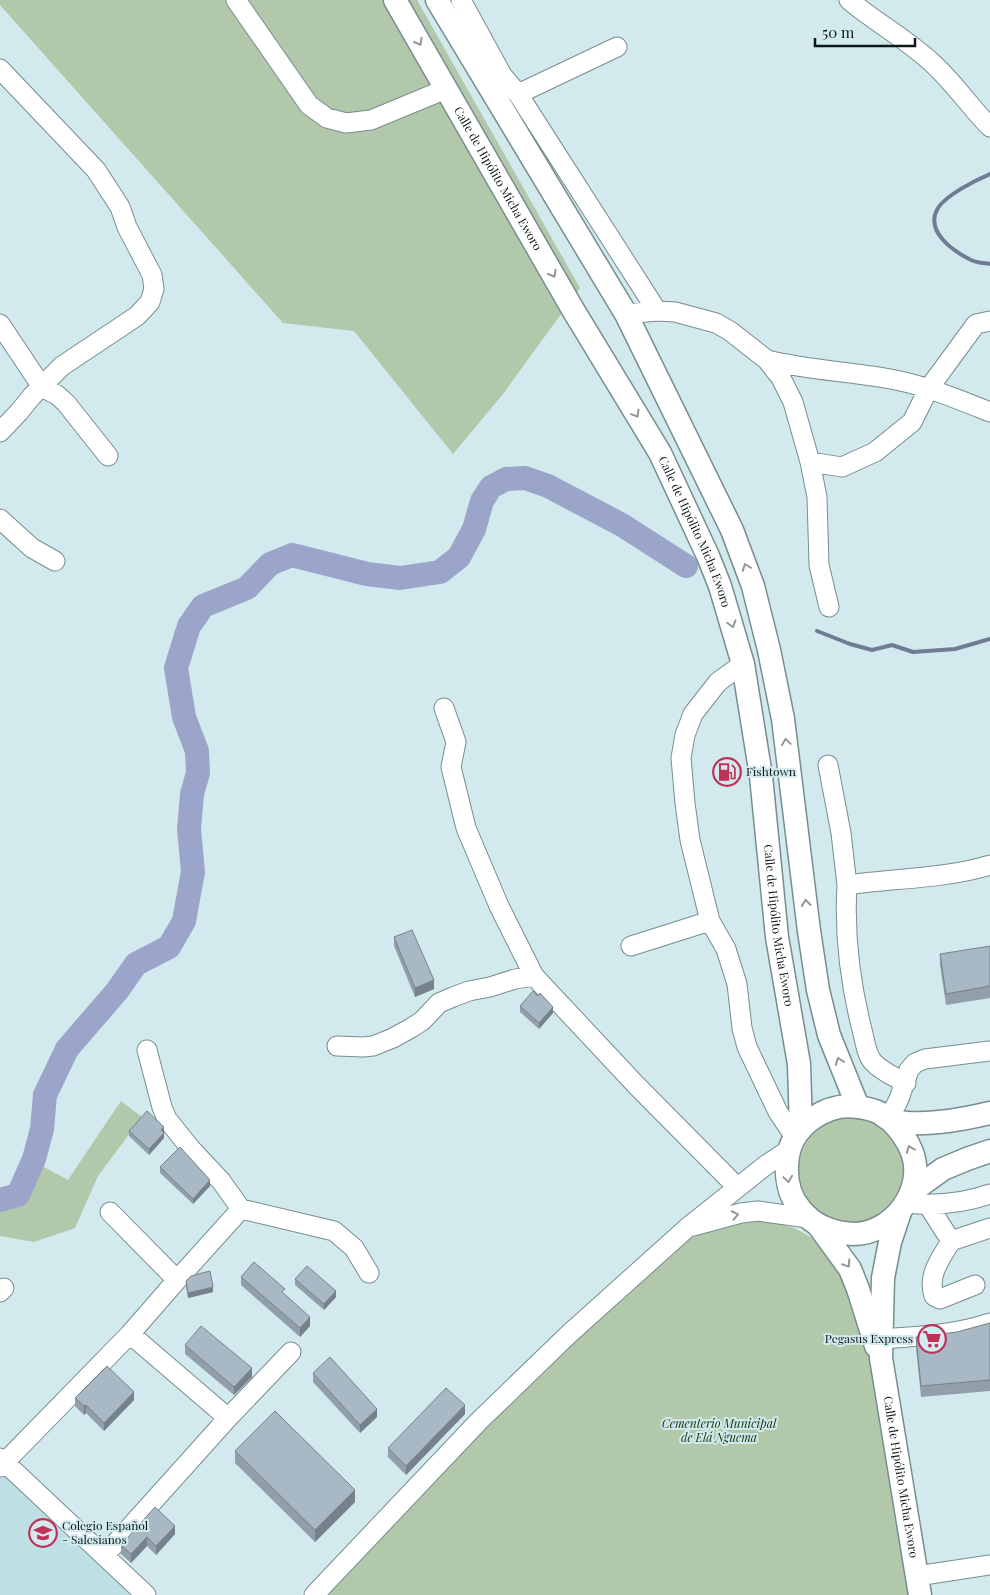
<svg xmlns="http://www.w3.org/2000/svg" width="990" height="1595" font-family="'Playfair Display',serif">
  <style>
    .built { fill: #bee0e4 }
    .green { fill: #b1c8ab }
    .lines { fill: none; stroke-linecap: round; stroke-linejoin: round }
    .stream { stroke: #707b94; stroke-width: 4 }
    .river { stroke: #9aa5c9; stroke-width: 24 }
    .minor-casing { stroke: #778d90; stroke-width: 21 }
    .major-casing { stroke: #778d90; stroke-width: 25 }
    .minor { stroke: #fff; stroke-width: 19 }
    .major { stroke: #fff; stroke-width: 22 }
    .wall { fill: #909fa9 }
    .shaded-wall { fill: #76828a }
    .building { fill: #a8b9c5; stroke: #76828a }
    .oneway { stroke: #939798 }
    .labels { text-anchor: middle; stroke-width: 4; stroke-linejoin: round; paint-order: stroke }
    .street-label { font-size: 12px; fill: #0f1819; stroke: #d2eaed }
    .poi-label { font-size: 12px; fill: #0f1819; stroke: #d2eaed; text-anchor: start }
    .park-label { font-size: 12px; font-style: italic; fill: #123608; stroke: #d2eaed }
  </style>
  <rect width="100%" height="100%" fill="#d2eaed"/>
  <path class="built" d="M0,1471L155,1595H0Z"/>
  <path class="green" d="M0,0H417L580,288L503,394L453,454L354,331L283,323L0,5Z
    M121,1101L142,1117L98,1176L75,1228L34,1242L0,1236V1202L11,1196L33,1161L68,1180Z
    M799 1170a52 52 0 1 1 104 0a52 52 0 1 1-104 0Z
    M752,1219L774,1221L796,1229L816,1240L861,1299L912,1595H323L516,1394L684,1242L708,1229Z"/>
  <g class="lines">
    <path class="stream" d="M990,174C976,180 946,195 938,208C924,231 953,251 971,260C977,263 984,263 990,264
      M817,631L850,644L872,650L892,645L913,652L955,649L990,639"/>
    <path class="river" d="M0,1200L18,1195L34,1159L42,1129L45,1095L67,1049L117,991L136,964L169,947L184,921L193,872L189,829L192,794L198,773L197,751L184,717L176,668L189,626L203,606L247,588L270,564L292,555L367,574L400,578L440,572L459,557L474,529L482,501L491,487L506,479L525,478L548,486L622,525L686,566"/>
    <defs>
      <path id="minor" d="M236,0L309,105L327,118L346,123L371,120L446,89
        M461,0L502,75L518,94L657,311
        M849,0C875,22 905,38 930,61C953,81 969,106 990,127
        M0,69L96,170L120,207L127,227L152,275L154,289L150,302L137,316L62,366L32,396L19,412L0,432
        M518,94L617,47
        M626,314L657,311L675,312L716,323L730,331L767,360L781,378L793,402L810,462L817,497L819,565L829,607
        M0,324L42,387L57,395L66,403L108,456
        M767,360C807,370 845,371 885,378C922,384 955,398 990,412
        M810,462L842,467L875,452L912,422L929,388L976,324L990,321
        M0,519L32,548L55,561
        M743,664L718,682L693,714L685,735L681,758L685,803L690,840L710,921L726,949L737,984L742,1028L747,1047L778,1112L795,1137
        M444,708L456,742L451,767L466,828L499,906L534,976L637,1086L737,1187
        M828,765L841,833L847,885
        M631,946L710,921
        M337,1046L363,1047L373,1046L393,1038L411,1028L422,1021L439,1003L453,997L469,991L490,987L515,979L534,976
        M147,1050L162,1107L167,1119L191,1149L221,1181L241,1209L334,1231L354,1248L369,1273
        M906,1083C895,1077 882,1072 873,1062C866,1054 865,1040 862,1030C850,982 844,934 847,885C895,878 944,879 990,865
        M886,1117L894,1109L899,1099L909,1070L915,1063L925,1059L990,1051
        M906,1203C935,1206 962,1204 990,1194
        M928,1205L951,1241L990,1228
        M110,1212L177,1280
        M693,1226L741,1213L758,1211L808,1218
        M951,1241C941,1258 927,1275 934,1296L940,1299L975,1285
        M0,1292L4,1288
        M130,1334L228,1418
        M881,1339C918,1336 955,1335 990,1323
        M0,1458L146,1595
        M0,1467L130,1334L177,1280L241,1209
        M104,1556L228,1418L291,1352
        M917,1576L990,1565
        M314,1595L479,1421L569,1334L687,1228L766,1165L789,1150"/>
      <g id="major">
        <path id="s1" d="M395,0L572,308L660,453L708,556L720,586L743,664L761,776L777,937L799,1064L801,1129"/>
        <path d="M437,0L626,314L732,530L753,586L769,650L783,719L809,931L818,990L829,1035L858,1107"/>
        <path d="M891,1121C900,1130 907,1139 912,1152C926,1190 893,1234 853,1234C832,1233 814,1226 801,1210C788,1195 785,1175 788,1156C793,1125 827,1102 858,1107C865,1108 874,1110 880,1113C884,1116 888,1120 893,1121C922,1127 961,1120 990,1113"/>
        <path d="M911,1192L943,1169L967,1159L990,1151"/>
        <path id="s2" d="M900,1212L890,1242L883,1278L881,1358L920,1595"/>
        <path d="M818,1225L850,1269L858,1289L876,1346"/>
      </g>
    </defs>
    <use href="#minor" class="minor-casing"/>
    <use href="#major" class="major-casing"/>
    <use href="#minor" class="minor"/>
    <use href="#major" class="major"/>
  </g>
  <path class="wall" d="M394,937L434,989L415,997L394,946Z
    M990,946V998L946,1005L940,965V954Z
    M538,996L553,1013L539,1029L520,1012V1006Z
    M164,1127V1138L149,1155L129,1136V1131Z
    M160,1167L210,1186L193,1204L160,1173Z
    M241,1277L285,1295L310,1326L300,1337L241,1285Z
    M295,1279L336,1297L324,1310L295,1285Z
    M186,1281L213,1292L188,1298L186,1287Z
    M990,1323V1391L921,1397L916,1348V1337L957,1332Z
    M185,1345L252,1377L234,1395L185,1354Z
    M313,1373L377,1417L360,1433L313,1382Z
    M75,1398L134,1400L104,1431L86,1413L84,1415L75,1406Z
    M465,1414L406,1475L388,1457V1448Z
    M235,1451L355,1502L315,1542L235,1463Z
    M155,1507L175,1534L156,1555L147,1546L131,1563L121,1554V1545Z"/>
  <path class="shaded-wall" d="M434,980V989L415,997V988Z
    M553,1007V1013L539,1029V1023Z
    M164,1127V1138L149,1155V1149Z
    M210,1180V1186L193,1204V1199Z
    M213,1287V1292L188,1298V1293Z
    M336,1291V1297L324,1310V1304Z
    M310,1317V1326L300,1337V1328Z
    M252,1368V1377L234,1395V1387Z
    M134,1392V1400L104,1431V1423Z
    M86,1405V1413L84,1415V1406Z
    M465,1405V1414L406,1475V1466Z
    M377,1409V1417L360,1433V1425Z
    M355,1490V1502L315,1542V1530Z
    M175,1526V1534L156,1555V1546Z
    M147,1537V1546L131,1563V1554Z"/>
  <path class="building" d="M412,930L434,980L415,988L394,937Z
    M990,946V986L946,994L940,954Z
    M533,991L538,996L540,993L553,1007L539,1023L520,1006Z
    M147,1111L164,1127L161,1130L164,1133L149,1149L129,1131Z
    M180,1147L210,1180L193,1199L160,1167Z
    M254,1262L285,1289L282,1292L310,1317L300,1328L241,1277Z
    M307,1266L336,1291L324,1304L295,1279Z
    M210,1271L213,1287L188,1293L186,1281L191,1276Z
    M990,1323V1380L921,1386L916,1337L957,1332Z
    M201,1326L252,1368L234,1387L185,1345Z
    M330,1357L377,1409L360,1425L313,1373Z
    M107,1366L134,1392L104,1423L86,1405L84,1406L75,1398Z
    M446,1388L465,1405L406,1466L388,1448Z
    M275,1411L355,1490L315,1530L235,1451Z
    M155,1507L175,1526L156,1546L147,1537L131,1554L121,1545Z"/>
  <defs><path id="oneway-chevron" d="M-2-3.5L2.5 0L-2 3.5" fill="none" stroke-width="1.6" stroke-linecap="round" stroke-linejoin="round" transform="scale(1.25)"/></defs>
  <g class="oneway">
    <use href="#oneway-chevron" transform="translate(419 42) rotate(60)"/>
    <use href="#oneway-chevron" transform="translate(553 274) rotate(60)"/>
    <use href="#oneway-chevron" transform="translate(636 414) rotate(59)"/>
    <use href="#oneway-chevron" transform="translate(746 567) rotate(-111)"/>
    <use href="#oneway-chevron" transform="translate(732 624) rotate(74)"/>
    <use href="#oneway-chevron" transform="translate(786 742) rotate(-98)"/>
    <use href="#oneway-chevron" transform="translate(806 903) rotate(-96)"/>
    <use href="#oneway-chevron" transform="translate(839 1061) rotate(-111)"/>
    <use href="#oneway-chevron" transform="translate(910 1149) rotate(-111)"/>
    <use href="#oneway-chevron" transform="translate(788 1179) rotate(82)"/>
    <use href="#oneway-chevron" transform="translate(735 1215) rotate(-12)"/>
    <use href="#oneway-chevron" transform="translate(847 1264) rotate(57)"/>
  </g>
  <defs>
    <symbol id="fuel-ring" viewBox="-11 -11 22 22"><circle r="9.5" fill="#d2eaed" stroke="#c13157" stroke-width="1.5"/><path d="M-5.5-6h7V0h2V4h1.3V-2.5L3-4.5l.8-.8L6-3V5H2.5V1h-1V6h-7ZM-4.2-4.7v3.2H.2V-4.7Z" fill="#c13157"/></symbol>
    <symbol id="supermarket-ring" viewBox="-11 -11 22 22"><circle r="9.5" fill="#d2eaed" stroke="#c13157" stroke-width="1.5"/><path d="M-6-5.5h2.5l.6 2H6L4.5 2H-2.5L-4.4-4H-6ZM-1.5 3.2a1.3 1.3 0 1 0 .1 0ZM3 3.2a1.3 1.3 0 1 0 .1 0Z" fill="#c13157"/></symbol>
    <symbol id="school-ring" viewBox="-11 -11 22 22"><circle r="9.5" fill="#d2eaed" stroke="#c13157" stroke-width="1.5"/><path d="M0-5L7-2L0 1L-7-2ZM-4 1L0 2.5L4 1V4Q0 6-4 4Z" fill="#c13157"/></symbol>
  </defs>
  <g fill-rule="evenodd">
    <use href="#fuel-ring" x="711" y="756" width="32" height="32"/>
    <use href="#supermarket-ring" x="916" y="1323" width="32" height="32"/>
    <use href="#school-ring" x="27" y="1517" width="32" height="32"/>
  </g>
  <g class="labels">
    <g class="street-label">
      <text dy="4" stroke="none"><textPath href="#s1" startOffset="206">Calle de Hipólito Micha Eworo</textPath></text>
      <text dy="4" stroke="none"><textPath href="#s1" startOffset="611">Calle de Hipólito Micha Eworo</textPath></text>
      <text dy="4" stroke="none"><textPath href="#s1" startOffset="1016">Calle de Hipólito Micha Eworo</textPath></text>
      <text dy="4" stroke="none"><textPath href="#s2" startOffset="269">Calle de Hipólito Micha Eworo</textPath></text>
    </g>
    <g class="poi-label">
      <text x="746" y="776">Fishtown</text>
      <text x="913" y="1343" text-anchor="end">Pegasus Express</text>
      <text x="62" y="1530">Colegio Español<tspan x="62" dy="14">- Salesianos</tspan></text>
    </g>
    <g class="park-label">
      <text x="719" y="1428">Cementerio Municipal<tspan x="719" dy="14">de Elá Nguema</tspan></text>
    </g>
  </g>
  <path d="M815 38v8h100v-8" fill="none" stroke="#0f1819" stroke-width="2.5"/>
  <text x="822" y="38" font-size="15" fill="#0f1819" stroke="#d2eaed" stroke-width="4" paint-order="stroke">50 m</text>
</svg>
